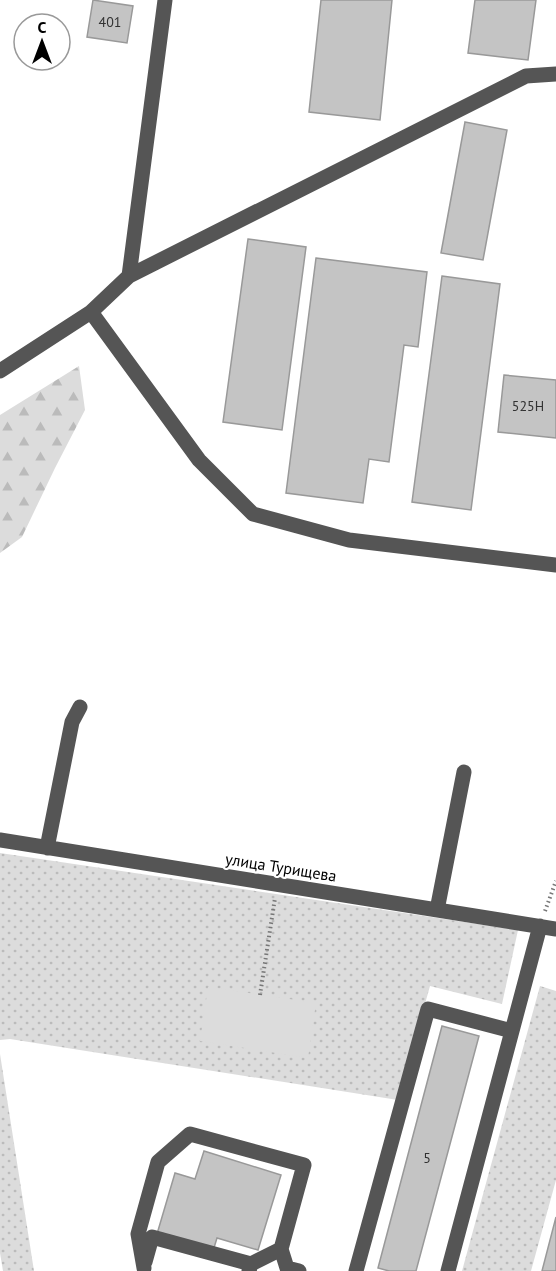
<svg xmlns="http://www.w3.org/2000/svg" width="556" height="1271" font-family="'PT Sans',sans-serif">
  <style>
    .green { fill: url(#green-dots) }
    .forest { fill: url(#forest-firs) }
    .pitch { fill: #dcdcdc }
    .building { fill: #c4c4c4; stroke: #999; stroke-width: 1.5 }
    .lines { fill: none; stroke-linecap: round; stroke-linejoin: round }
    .path { stroke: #777; stroke-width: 4; stroke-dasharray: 1.5 3; stroke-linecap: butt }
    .minor { stroke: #555; stroke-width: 15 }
    .labels { text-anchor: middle; stroke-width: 4.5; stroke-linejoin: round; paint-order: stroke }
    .number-label { font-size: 14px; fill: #313131 }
    .street-label { font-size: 16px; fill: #000; stroke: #fff }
  </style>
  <defs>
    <pattern id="green-dots" width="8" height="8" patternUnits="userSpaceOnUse" patternTransform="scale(1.5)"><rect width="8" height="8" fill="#dcdcdc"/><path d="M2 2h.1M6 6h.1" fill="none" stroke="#bbb" stroke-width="1.8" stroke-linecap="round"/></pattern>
    <pattern id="forest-firs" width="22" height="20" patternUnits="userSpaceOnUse" patternTransform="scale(1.5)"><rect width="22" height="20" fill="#dcdcdc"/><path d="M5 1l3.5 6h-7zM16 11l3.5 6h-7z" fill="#bbb"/></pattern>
  </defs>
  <rect width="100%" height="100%" fill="#fff"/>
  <path class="green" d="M0,853L518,930L502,1004L430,986L398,1100L10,1039L0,1040Z
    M540,986L556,991V1180L531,1271H462Z
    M0,1054L34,1271H3L0,1253Z"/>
  <path class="forest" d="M79,366L85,410L55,468L22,537L0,553V415Z"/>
  <path class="pitch" d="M208,987L316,1003L308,1058L200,1041Z"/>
  <path class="building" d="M93,0L133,6L127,43L87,37Z
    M321,0H392L380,120L309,112Z
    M475,0H536L528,60L468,53Z
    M465,122L507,130L483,260L441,253Z
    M248,239L306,247L282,430L223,422Z
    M316,258L427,272L418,347L404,345L389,462L369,459L363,503L286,493Z
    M442,276L500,284L471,510L412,502Z
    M504,375L556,380V438L498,432Z
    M442,1026L479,1036L416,1271H389L378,1268Z
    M204,1151L281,1175L258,1250L217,1238L213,1251L157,1234L175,1173L195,1179Z
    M556,1217V1271H542Z"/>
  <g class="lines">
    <path class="path" d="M545,911L556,881
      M260,995L275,898"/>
    <path class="minor" d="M129,276L165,0
      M91,312L129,276L526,76L556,74
      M0,371L91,312L199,460L253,514L349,540L556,565
      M0,840L556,929
      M47,848L72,722L80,707
      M437,910L464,772
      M281,1249L287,1268L299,1271
      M145,1262L152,1237L251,1264L249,1271
      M144,1268L138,1234L158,1162L190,1134L304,1165L281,1249L251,1264
      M356,1271L428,1009L512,1031
      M448,1271L540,926"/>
  </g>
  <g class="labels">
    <g class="number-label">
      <text x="110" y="27">401</text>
      <text x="528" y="411">525Н</text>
      <text x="427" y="1163">5</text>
    </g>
    <g class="street-label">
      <text transform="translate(281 867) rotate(9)" y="6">улица Турищева</text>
    </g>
  </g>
  <g transform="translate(42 42)"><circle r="28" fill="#ffffff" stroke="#999999" stroke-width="1.5"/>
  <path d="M0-4.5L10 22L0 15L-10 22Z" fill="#000000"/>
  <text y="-9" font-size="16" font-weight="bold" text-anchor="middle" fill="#000000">С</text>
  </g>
</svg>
